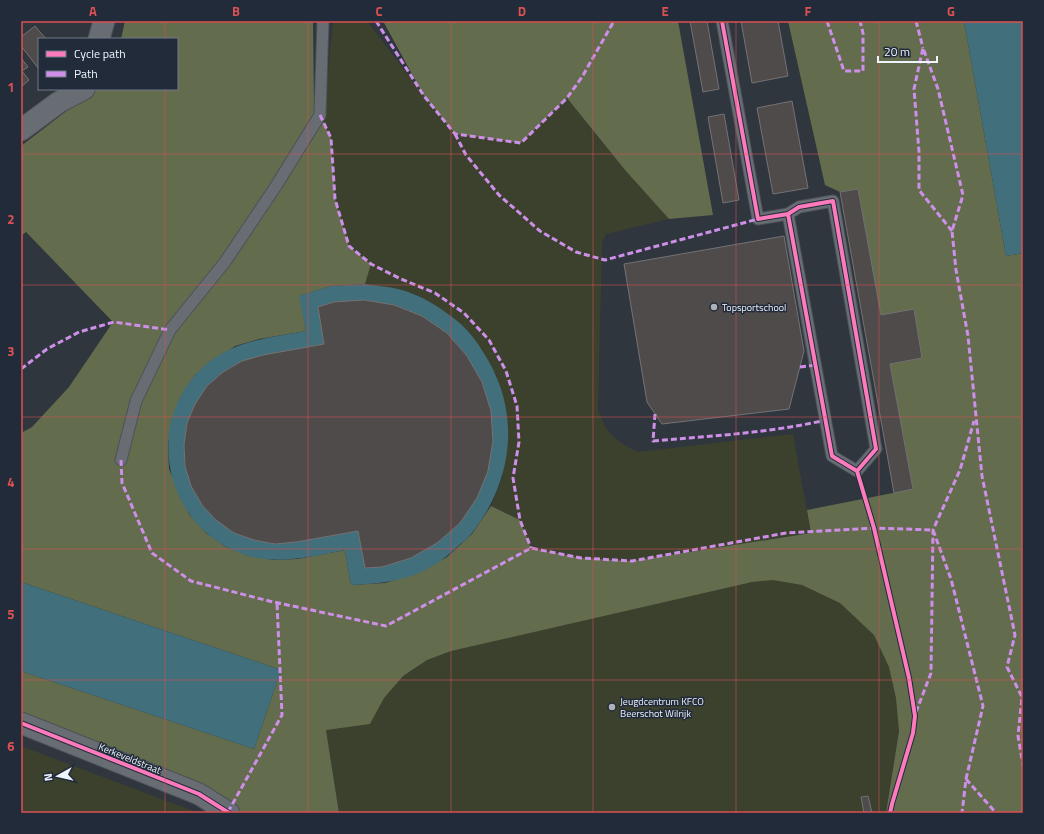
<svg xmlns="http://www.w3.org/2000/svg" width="1044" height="834" font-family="'Titillium Web',sans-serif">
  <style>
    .green { fill: #3c412e }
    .forest { fill: #636c4d }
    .water { fill: #416f7b; fill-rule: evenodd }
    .building { fill: #4f4b4b; stroke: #747274 }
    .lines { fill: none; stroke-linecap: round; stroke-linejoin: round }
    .service-casing { stroke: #4c5258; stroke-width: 13 }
    .minor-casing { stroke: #4c5258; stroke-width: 23 }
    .service { stroke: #686d74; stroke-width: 11 }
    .minor { stroke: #686d74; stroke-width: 21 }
    .quiet { stroke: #ce8fe9; stroke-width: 3; stroke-dasharray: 6 3; stroke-linecap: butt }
    .cycleway-casing { stroke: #212b39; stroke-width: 6 }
    .cycleway { stroke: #fd7abc; stroke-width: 4 }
    .grid { fill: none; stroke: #db5153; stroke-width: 1; stroke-opacity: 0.55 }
    .poi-dot { fill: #acb2bb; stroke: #212b39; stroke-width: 1.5 }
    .labels { text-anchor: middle; stroke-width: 3; stroke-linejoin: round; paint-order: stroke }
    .poi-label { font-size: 10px; fill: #eef4fe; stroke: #212b39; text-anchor: start }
    .street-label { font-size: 10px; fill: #eef4fe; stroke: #212b39 }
    .neatline { fill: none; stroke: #db5153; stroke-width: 1.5 }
    .grid-label { font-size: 13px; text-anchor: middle; font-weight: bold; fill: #db5153 }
  </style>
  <rect width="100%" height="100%" fill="#30363e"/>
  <path class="green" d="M333,21H367L424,96L455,134L521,143L567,98L625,170L669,219L606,234L602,243L598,410C607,434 615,441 638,452L793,434L811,533L632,561L581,558L531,548L520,520L491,506L503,475L497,375L399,289L365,284L371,264L349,246L335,199L331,138L320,115L325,104Z
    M845,566L906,685L886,813H339L313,647Z
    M21,746L193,811L196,813H21Z"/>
  <path class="forest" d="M125,21H313L314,107L320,115L331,138L335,199L349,246L371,264L365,284L331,286L300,296L306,331L259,339L235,346L195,375L181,396L172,419L168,444L169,469L189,514L206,533L226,547L249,556L274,560L298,559L345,550L351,585L385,583L417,573L447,557L472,534L491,506L520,520L531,548L581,558L632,561L811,533L807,510L913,489L890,364L922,358L914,309L881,315L858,189L840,192L825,185L788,21H964L1006,256L1023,253V813H886L899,731L896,698L889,667L874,635L840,603L802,585L773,580L752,582L451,651L427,660L403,676L384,698L370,724L326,730L339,813H229L21,723V671L254,749L281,670L21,582V433L32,427L69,387L113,322L26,232L21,236V146L95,89H177V39H121Z
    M383,21H678L713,215L669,219L625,170L567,98L521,143L455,134L424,96Z"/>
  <path class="water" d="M964,21H1023V253L1006,256Z
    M365,284C376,286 387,286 398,289C419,294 440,307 456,320C470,331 480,346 488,360C521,417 512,482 472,533C468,538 462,543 457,547C446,558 431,568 417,574C395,582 374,584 351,585L345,550C314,556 280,565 249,556C161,531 139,413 213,359C240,340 274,337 306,331L299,296L331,286ZM364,300L394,305L422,316L447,333L467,356L482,382L491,411L460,523L437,543L411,558L382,567L365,568L358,531L296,542L275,544L254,540L234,533L216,520L202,505L185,466L184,445L187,424L207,386L223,372L242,361L324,344L318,307L334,302Z
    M21,582L281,670L254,749L21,671Z"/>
  <path class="building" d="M690,21H707L719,89L703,92Z
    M741,21H778L788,76L752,83Z
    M35,26L46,39H39V69L21,46V37Z
    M21,58L28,67L22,71L29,80L21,87Z
    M792,101L808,188L773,194L757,108Z
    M724,114L739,200L723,203L708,117Z
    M858,189L881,315L914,309L922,358L890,364L913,489L894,493L840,192Z
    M784,236L804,351L789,409L662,424L647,402L624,264Z
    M364,300L394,305L422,316L447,333L467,356L482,382L491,411L493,441L488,471L477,498L460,523L437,543L411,558L382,567L365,568L358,531L296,542L275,544L254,540L234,533L216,520L202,505L191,486L185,466L184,445L187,423L195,404L207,386L223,372L242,361L263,355L324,344L318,307L334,302Z
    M868,796L872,813H864L861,797Z"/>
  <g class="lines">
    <defs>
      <path id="service" d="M722,21L758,219L788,214L799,207L833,201L876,449L857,471L832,456L788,214
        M121,460L136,401L170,330L225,262L276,186L320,115L323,21"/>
      <path id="minor" d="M99,39L104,21
        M21,130L59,102L84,89
        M21,723L199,794L229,813"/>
    </defs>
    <use href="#service" class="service-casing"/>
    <use href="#minor" class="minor-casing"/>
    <use href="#service" class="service"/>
    <use href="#minor" class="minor"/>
    <path class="quiet" d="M376,21L424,96L455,134L521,143L567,98L582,77L614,21
      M827,21L844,71H863V33L860,21
      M916,21L923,48
      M320,115L331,138L335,199L349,246L371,264L401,279L435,293L464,313L489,340L506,371L517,406L519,442L513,478L520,520L531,548
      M455,134L466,155L499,195L540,231L576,252L605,260L758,219
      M952,231L919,190V152L914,89L923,48L938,89L963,195L952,231L956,270L968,336L982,476L1015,635L1007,667L1022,697L1018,736L1023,765
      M800,367L816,365
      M21,369L47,349L79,332L114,322L170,330
      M655,414L653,441C711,436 769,433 826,420
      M121,460L122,483L152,553L191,581L269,601L386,626L531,548L581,558L632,561L786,533L874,528L933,530L951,579L983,706L966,779L962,813
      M916,712L931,673L933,530L960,470L974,421
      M966,779L996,813
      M228,812L282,715L277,603"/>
    <defs>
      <path id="cycleway" d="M722,21L758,219L788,214L799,207L833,201L876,449L857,471
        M788,214L832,456L857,471L874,528L909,678L915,716L913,733L892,804L890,813
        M21,723L199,794L229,813"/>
    </defs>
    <use href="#cycleway" class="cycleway-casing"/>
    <use href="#cycleway" class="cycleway"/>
  </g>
  <path class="grid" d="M165,21V39M308,21V813M451,21V813M593,21V813M736,21V813M879,21V813M165,89V813M21,154H1023M21,285H1023M21,417H1023M21,549H1023M21,680H1023"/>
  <g class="poi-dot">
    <circle cx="714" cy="307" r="4"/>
    <circle cx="612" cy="707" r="4"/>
  </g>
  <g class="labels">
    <g class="poi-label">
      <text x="722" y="311">Topsportschool</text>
      <text x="620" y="705">Jeugdcentrum KFCO<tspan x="620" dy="12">Beerschot Wilrijk</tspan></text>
    </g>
    <g class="street-label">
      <text transform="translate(130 758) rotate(22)" y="4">Kerkeveldstraat</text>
    </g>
  </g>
  <rect width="1044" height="834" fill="none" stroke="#212b39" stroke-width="44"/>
  <rect x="38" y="38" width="140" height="52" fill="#212b39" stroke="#737b88"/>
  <rect x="46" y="51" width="20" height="6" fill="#fd7abc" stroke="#737b88"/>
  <text x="74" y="58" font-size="12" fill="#eef4fe">Cycle path</text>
  <rect x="46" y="71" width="20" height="6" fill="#ce8fe9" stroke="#737b88"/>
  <text x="74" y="78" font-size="12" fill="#eef4fe">Path</text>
  <g transform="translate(58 776) rotate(262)" stroke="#212b39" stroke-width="3" paint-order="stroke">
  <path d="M0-3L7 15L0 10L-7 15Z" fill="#eef4fe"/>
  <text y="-6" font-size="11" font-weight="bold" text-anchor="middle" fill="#eef4fe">N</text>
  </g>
  <path d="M878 56v6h59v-6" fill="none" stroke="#eef4fe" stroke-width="2"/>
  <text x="884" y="56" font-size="12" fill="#eef4fe" stroke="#212b39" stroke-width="3" paint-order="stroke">20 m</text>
  <rect x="22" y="22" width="1000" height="790" class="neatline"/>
  <g class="grid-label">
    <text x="93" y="16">A</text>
    <text x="236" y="16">B</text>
    <text x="379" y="16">C</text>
    <text x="522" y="16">D</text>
    <text x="665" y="16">E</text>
    <text x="808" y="16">F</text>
    <text x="951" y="16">G</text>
    <text x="11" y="92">1</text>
    <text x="11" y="224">2</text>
    <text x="11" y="356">3</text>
    <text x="11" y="487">4</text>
    <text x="11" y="619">5</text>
    <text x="11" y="751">6</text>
  </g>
</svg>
